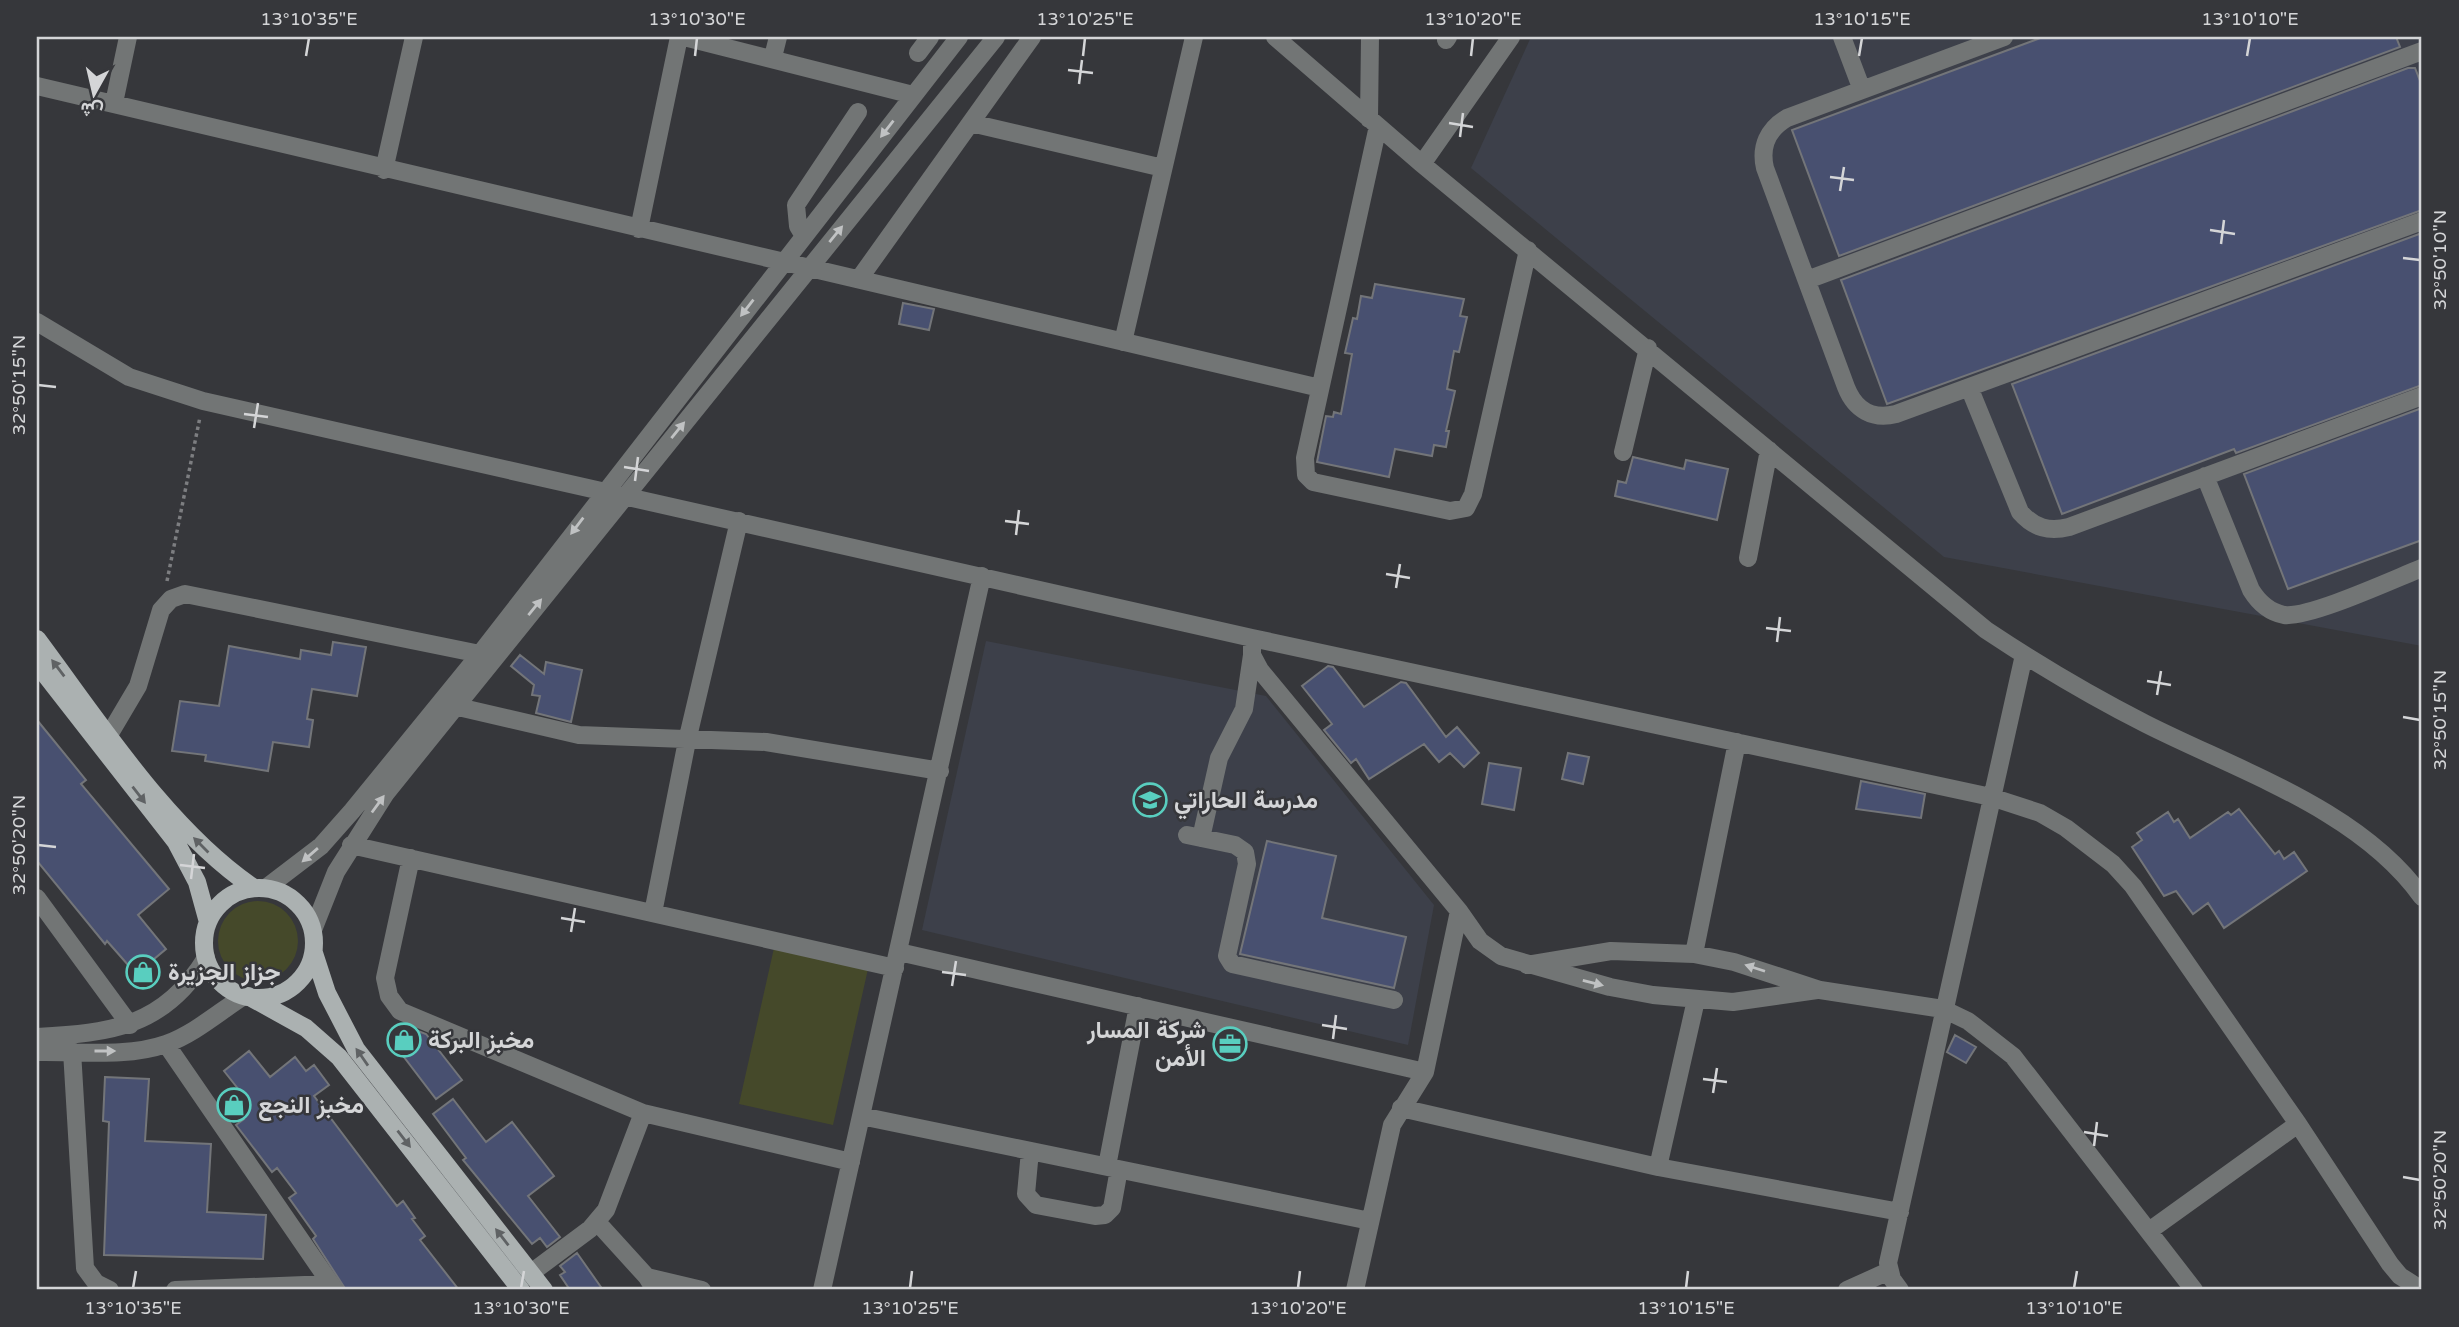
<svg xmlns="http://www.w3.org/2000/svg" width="2459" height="1327" font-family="'Varela Round',Vazirmatn,sans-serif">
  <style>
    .built { fill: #3d404a }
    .green { fill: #45492a }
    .building { fill: #485070; stroke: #737579; stroke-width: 2 }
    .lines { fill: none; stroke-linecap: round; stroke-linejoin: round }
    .path { stroke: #7d7e81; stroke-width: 3.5; stroke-dasharray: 3.5 3.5; stroke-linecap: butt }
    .minor { stroke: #727575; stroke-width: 18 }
    .major { stroke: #abb1b1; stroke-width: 18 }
    .oneway { fill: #c0c2c3 }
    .oneway2 { fill: #5f6264 }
    .ticks { fill: none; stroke: #d4d5d7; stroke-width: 2.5 }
    .labels { text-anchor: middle; stroke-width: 5; stroke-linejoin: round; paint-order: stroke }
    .poi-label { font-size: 24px; font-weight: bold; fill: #d4d5d7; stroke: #36373b; text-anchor: start }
    .neatline { fill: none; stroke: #d4d5d7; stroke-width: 2.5 }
    .ticks-label { font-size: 18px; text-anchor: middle; fill: #d4d5d7 }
  </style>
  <rect width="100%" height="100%" fill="#36373b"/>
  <path class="built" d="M1531,37H2422V646L1944,557L1471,168Z
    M986,641L1266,696L1434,905L1408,1045L922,930Z"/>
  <path class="green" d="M218 941a40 40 0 1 1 80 0a40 40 0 1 1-80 0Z
    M774,948L868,969L833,1125L739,1104Z"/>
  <path class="building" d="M2043,37H2396L2400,47L1839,256L1792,130Z
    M2408,68H2415L2422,86V210L1887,404L1841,280Z
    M2422,233V385L2236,453L2234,449L2062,514L2012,384Z
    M1375,284L1464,299L1460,316L1467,317L1459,352L1454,351L1447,389L1455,391L1446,431H1449L1446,447L1434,445L1432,456L1395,449L1389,477L1317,462L1326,416L1333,417L1334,412L1341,414L1352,354L1345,353L1353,318L1357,319L1361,296L1372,298Z
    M903,303L934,309L929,330L899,324Z
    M2422,408V540L2288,589L2244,474Z
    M1633,457L1684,469L1686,460L1728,469L1717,520L1615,496L1618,481L1626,483Z
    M333,642L366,647L357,696L312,689L307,719L313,720L309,747L273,742L268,771L205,761L206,755L172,751L180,701L219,706L229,646L300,659L301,650L331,655Z
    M520,655L544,674L546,662L582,670L571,722L536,713L540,696L532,695L534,685L511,666Z
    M1328,666L1333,667L1364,707L1401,682L1406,683L1446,737L1457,727L1479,753L1464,767L1450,753L1439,762L1424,744L1369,779L1356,759L1351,763L1324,730L1332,724L1302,686Z
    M37,720L86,780L81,784L169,889L138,915L166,949L136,974L107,941L105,944L37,861Z
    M1568,753L1589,757L1583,784L1562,779Z
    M1489,763L1521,768L1514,810L1482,804Z
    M1861,781L1925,794L1921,818L1856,809Z
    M2239,809L2275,854L2279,851L2284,859L2294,852L2307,871L2224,928L2208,903L2193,914L2176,891L2164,896L2132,847L2142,840L2137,833L2168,812L2174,822L2178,819L2190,838L2228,812L2231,815Z
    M1267,841L1336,856L1322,918L1406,937L1394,988L1240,954Z
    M413,1029L426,1034L462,1080L436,1099L394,1044Z
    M1955,1035L1976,1047L1966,1063L1947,1052Z
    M249,1051L270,1077L295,1057L306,1071L314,1065L329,1085L314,1096L397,1206L403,1201L415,1218L412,1219L425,1236L420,1240L459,1290H346L313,1239L316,1236L289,1198L296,1193L277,1168L272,1172L236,1125L244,1119L236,1109L247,1100L224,1071Z
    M105,1077L149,1079L145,1141L211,1144L207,1212L266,1215L263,1259L104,1255L109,1122L103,1121Z
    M453,1099L486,1142L512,1122L554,1176L528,1196L560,1237L547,1247L540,1238L532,1244L463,1160L466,1158L433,1114Z
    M577,1253L603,1290H570L560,1275L565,1272L560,1266Z"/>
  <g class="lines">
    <path class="path" d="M167,581L200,417"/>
    <path class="minor" d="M684,37L913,95
      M1275,37L1422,164L1986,630C2037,664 2091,696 2146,724C2239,771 2360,810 2422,897
      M1842,37L1862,90
      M2004,37L1787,118C1768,129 1760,147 1765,168L1846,387C1855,410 1873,420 1896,414L2422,221
      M1446,40L1448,37
      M918,53L930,37
      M773,57L778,37
      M37,86L1320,388
      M114,103L128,37
      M1369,119L1370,37
      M971,123L1163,168
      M1378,126L1305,458L1306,475L1313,482L1450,511L1466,508L1473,494L1528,250
      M1422,164L1511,37
      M384,170L414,37
      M639,229L679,37
      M804,236L798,226L796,205L858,112
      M859,279L1032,37
      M1807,280L2422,51
      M37,322L129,377L203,401L1252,638L1991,797L2040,813L2066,828L2113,864L2133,886L2298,1124L2390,1264L2400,1276L2422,1290
      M1123,342L1194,37
      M1969,387L2020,512C2034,528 2049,532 2069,527L2422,396
      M1623,452L1648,348
      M2205,476L2251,590C2259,603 2269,612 2284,615C2310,618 2394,579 2422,568
      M1748,558L1769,450
      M1252,638V655L1260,670L1459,911L1480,941L1501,956L1610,987L1653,995L1733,1002L1817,990
      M454,706L579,735L766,742L940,771
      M109,735L138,686L161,610L171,599L185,594L480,654
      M1187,835L1235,845L1245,852L1247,864L1227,956L1232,964L1394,1000
      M1201,838L1219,758L1244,709L1252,655
      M351,845L895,968
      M411,858L385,978L389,996L400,1011L643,1113L851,1162
      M266,888L321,846L352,811L480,654L959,37
      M37,898L130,1025
      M653,913L687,741L739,521
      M313,930L336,872L386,793L996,37
      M899,952L1425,1072
      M1694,954L1737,742
      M1527,965L1611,951L1694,954L1734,962L1820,990L1943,1009L1968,1021L2013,1056L2194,1290
      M37,1037C111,1033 164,1027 206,958
      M166,1044L335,1290
      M72,1051L85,1268L96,1283L110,1290
      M37,1052C78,1051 126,1058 166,1044C194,1034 219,1012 244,996
      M1401,1108L1658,1167L1900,1212
      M861,1116L1370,1221
      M1030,1151L1026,1194L1036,1205L1095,1216L1105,1215L1112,1208L1119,1169
      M1107,1166L1138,1006
      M1658,1167L1696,1000
      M597,1222L647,1277L655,1290
      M2149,1231L2298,1124
      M531,1273L590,1229L606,1210L643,1113
      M647,1277L702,1290
      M175,1290L330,1284
      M822,1290L982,576
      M1355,1290L1392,1125L1425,1072L1459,911
      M1847,1290L1889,1271
      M1900,1290L1892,1279L1888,1263L2024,655"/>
    <path class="major" d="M37,639C99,722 168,830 254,888
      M37,664L176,842L197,882L208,922
      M204 943a55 55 0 1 1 110 0a55 55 0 1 1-110 0Z
      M314,953L327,993L356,1049L544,1290
      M248,996L306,1028L339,1057L521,1290"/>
  </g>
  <defs><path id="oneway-solid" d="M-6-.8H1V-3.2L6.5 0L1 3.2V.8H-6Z" transform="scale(1.75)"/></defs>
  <g class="oneway">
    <use href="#oneway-solid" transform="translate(887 129) rotate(128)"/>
    <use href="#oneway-solid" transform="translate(836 234) rotate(-51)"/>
    <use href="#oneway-solid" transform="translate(747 308) rotate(128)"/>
    <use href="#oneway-solid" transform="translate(678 430) rotate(-51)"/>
    <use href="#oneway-solid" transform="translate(577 526) rotate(127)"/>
    <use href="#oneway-solid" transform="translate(535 607) rotate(-51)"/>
    <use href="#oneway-solid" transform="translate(378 804) rotate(-54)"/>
    <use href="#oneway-solid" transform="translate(310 855) rotate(139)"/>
    <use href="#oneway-solid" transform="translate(1755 968) rotate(-162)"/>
    <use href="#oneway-solid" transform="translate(1593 983) rotate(14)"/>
    <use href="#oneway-solid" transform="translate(105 1051)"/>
  </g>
  <g class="oneway2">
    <use href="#oneway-solid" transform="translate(58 668) rotate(-127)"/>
    <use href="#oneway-solid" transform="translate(139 795) rotate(52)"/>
    <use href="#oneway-solid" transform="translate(201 845) rotate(-135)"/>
    <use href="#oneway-solid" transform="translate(362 1057) rotate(-125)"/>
    <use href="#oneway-solid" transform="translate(404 1139) rotate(52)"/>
    <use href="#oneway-solid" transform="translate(502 1237) rotate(-128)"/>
  </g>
  <path class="ticks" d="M306,56L309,38M695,56L697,38M1083,56L1085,38M1471,56L1473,38M1859,56L1862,38M2247,56L2250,38M1068,70L1093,73M1079,84L1082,60M1449,123L1473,127M1460,137L1463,113M1830,177L1854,180M1840,191L1844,167M2210,230L2235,234M2221,244L2224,220M2403,258L2420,260M38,385L56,387M244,414L268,417M254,428L258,403M624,467L649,471M635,481L638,457M1005,521L1029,524M1016,535L1019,510M1386,574L1410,578M1396,588L1400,564M1766,628L1791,631M1777,642L1780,617M2147,681L2171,685M2157,695L2161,671M2403,717L2420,720M38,845L56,847M180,865L205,868M191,879L194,854M561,918L585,922M571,932L575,908M942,972L966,975M952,986L956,961M1322,1025L1347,1029M1333,1039L1336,1015M1703,1079L1727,1082M1713,1093L1717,1068M2084,1132L2108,1136M2094,1146L2097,1122M2403,1177L2420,1180M133,1288L136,1271M521,1288L524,1271M910,1288L912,1271M1298,1288L1300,1271M1686,1288L1688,1271M2074,1288L2077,1271"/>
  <defs>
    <symbol id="school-ring" viewBox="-11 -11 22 22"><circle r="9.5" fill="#36373b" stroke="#59cebf" stroke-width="1.5"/><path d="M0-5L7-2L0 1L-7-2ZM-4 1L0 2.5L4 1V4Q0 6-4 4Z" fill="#59cebf"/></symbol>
    <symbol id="shop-ring" viewBox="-11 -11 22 22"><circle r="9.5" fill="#36373b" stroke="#59cebf" stroke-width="1.5"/><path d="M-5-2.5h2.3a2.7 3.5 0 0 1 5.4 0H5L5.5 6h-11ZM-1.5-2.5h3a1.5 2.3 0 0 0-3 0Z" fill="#59cebf"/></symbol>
    <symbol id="office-ring" viewBox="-11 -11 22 22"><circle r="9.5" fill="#36373b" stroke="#59cebf" stroke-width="1.5"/><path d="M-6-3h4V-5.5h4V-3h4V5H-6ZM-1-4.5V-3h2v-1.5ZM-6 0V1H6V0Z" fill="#59cebf"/></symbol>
  </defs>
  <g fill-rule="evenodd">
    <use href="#school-ring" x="1131" y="781" width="38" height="38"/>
    <use href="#shop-ring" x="124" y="953" width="38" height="38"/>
    <use href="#shop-ring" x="385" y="1021" width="38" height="38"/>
    <use href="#office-ring" x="1211" y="1025" width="38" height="38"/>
    <use href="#shop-ring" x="215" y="1086" width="38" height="38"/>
  </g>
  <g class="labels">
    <g class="poi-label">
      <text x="1174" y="808">مدرسة الحاراتي</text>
      <text x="168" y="980">جزاز الجزيرة</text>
      <text x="1206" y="1038" text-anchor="end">شركة المسار<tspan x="1206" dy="28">الأمن</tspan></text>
      <text x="428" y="1048">مخبز البركة</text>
      <text x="258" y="1113">مخبز النجع</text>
    </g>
  </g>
  <rect width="2459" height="1327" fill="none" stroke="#36373b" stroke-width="77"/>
  <g transform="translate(94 94) rotate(188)" stroke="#36373b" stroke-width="5" paint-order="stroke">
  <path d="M0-5L12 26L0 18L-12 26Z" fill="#d4d5d7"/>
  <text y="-10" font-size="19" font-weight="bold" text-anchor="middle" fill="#d4d5d7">ش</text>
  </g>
  <rect x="38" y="38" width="2382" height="1250" class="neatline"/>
  <g class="ticks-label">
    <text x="309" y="25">13°10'35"E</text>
    <text x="697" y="25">13°10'30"E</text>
    <text x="1085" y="25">13°10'25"E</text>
    <text x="1473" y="25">13°10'20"E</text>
    <text x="1862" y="25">13°10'15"E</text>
    <text x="2250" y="25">13°10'10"E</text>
    <text transform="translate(2440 260) rotate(-90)" y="6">32°50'10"N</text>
    <text transform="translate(19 385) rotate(-90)" y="6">32°50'15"N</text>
    <text transform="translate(2440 720) rotate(-90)" y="6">32°50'15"N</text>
    <text transform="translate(19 845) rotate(-90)" y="6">32°50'20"N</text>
    <text transform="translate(2440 1180) rotate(-90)" y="6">32°50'20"N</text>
    <text x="133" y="1314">13°10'35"E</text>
    <text x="521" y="1314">13°10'30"E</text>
    <text x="910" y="1314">13°10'25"E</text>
    <text x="1298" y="1314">13°10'20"E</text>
    <text x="1686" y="1314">13°10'15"E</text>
    <text x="2074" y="1314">13°10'10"E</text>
  </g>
</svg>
